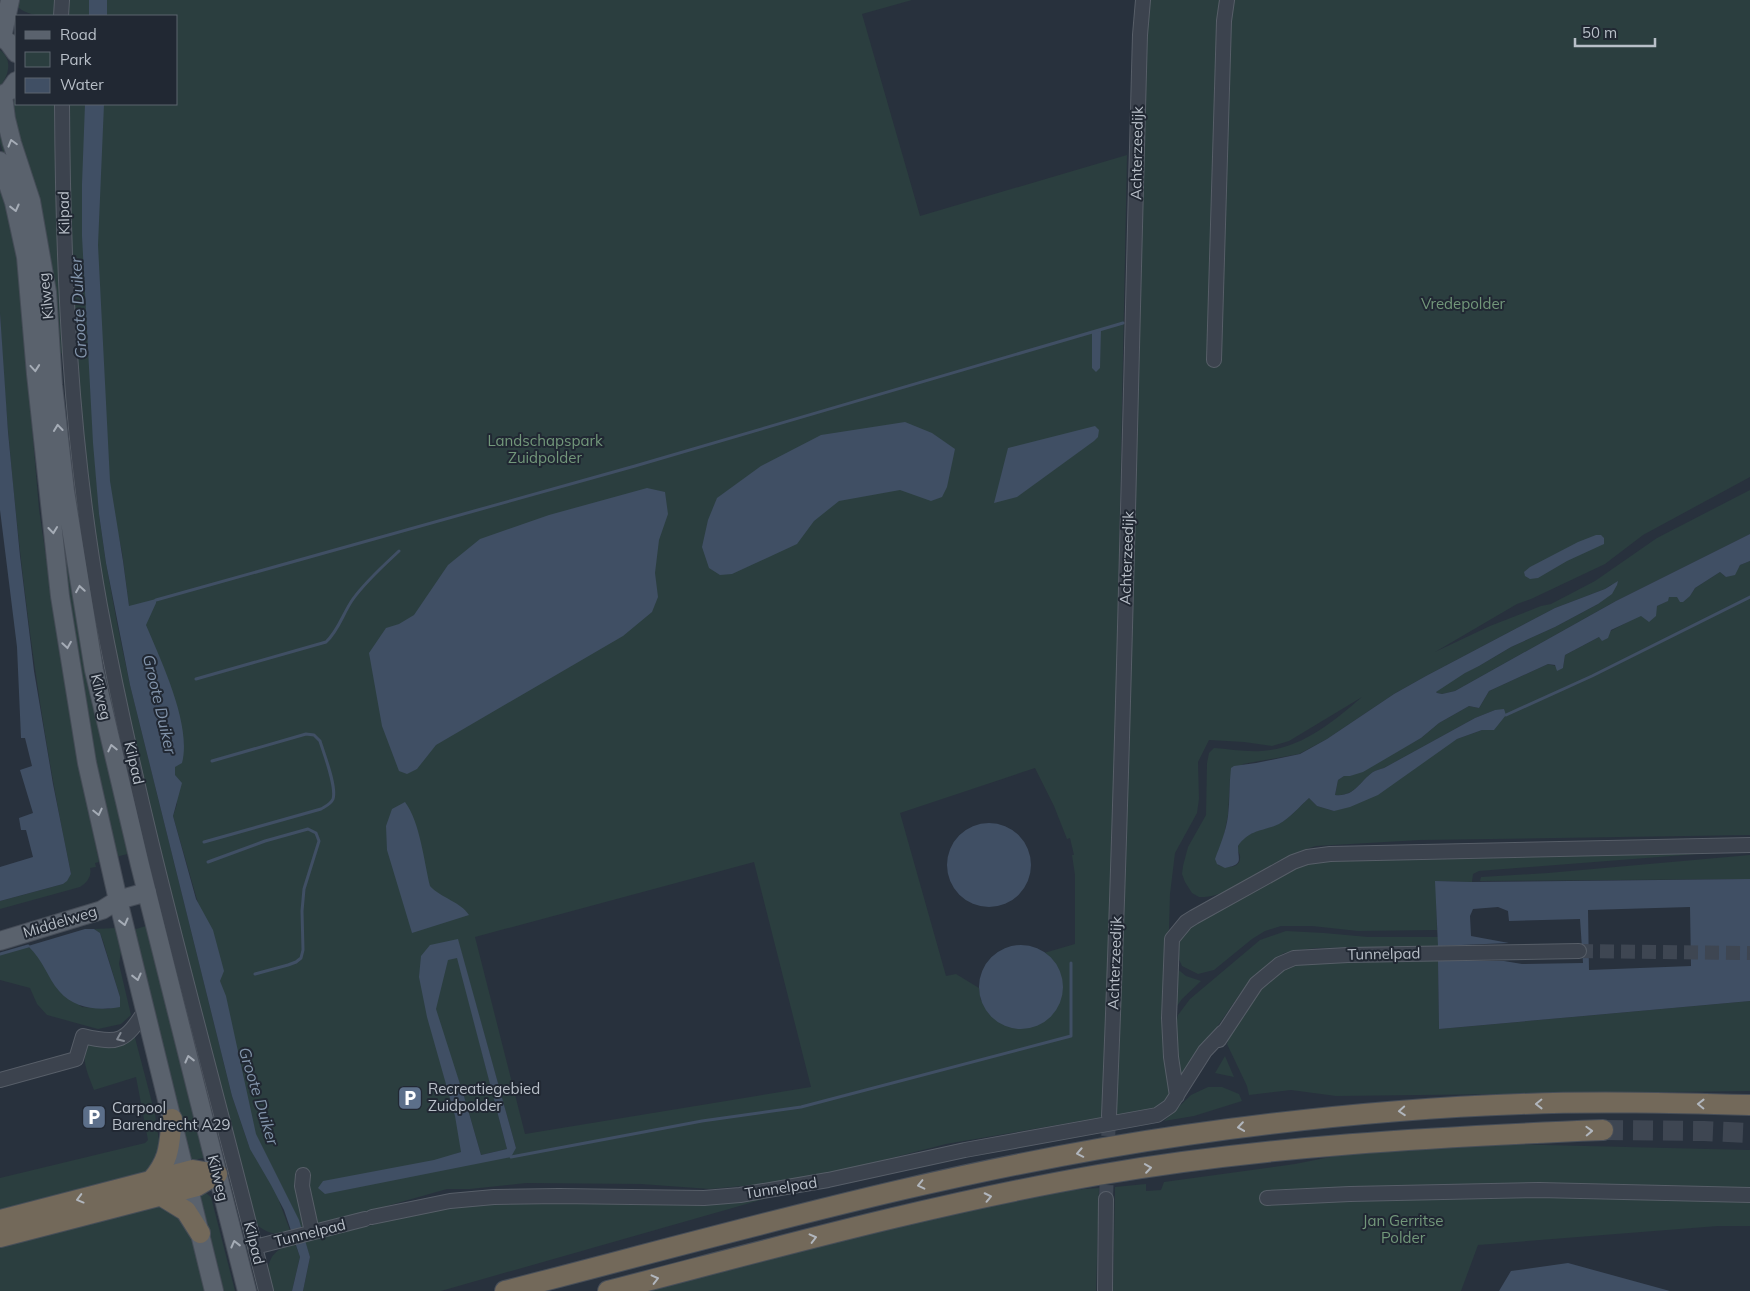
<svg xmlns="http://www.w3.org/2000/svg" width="1750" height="1291" font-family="Mulish,sans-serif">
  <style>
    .green { fill: #2b3e3f; fill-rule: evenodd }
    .water { fill: #404f64; fill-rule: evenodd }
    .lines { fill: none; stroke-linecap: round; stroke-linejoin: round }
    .stream { stroke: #404f64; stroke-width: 3 }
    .minor-tunnel { stroke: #3e4652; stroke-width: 14; stroke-dasharray: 14 7; stroke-linecap: butt }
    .highway-tunnel { stroke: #3e4652; stroke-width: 20; stroke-dasharray: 20 10; stroke-linecap: butt }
    .minor-casing { stroke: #575e68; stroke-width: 16 }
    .major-casing { stroke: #454c57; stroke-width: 20 }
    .highway-casing { stroke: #474e58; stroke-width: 22 }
    .minor { stroke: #3c434e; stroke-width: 14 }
    .major { stroke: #5a626d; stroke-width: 18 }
    .highway { stroke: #73695a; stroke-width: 20 }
    .oneway { stroke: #a5acb6 }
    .oneway2 { stroke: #808791 }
    .oneway3 { stroke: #b1b6bd }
    .labels { text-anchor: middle; stroke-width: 4; stroke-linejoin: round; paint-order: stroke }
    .street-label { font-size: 15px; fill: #b8bfc8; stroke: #212833 }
    .park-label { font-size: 15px; fill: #72977a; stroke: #212833 }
    .poi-label { font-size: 15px; fill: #b8bfc8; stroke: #212833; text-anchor: start }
    .water-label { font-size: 16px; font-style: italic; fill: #8395ac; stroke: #212833 }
  </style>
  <rect width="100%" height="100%" fill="#28313d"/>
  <path class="green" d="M17,0H58L57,16C39,16 29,16 16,6Z
    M66,0H912L862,14L920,216L1127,155L1111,958L1104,1117L946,1144L806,1180L710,1189L641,1184L526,1183L470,1189H447L302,1230L279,1201L291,1233C276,1236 265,1233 254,1222L135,753L94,541L76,382L65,104H176V16H65ZM92,417L122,552L129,606L177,804L173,816L198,903L250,1149L232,1096L130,685L117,623L106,563L99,514ZM1035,768L1054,806L1067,839L1070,838L1074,855H1072L1075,875V944L1044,953L1047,954L981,1001L979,988L956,974L946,976L900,813ZM754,862L811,1087L525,1134L475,937ZM459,945L516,1148L483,1162L455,1167V1154L461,1152L457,1076L467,1106L481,1155L507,1149L459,963Z
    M1149,0H1750V477L1643,535L1605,564L1531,599L1517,604L1435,652L1490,626L1541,606L1551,604L1595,581L1657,538L1750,490V534L1616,601L1455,691L1442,694L1437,693L1436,691L1465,672L1479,666L1511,647L1555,627L1598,604L1612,584L1605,589L1555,608L1426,676L1394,694L1327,739L1299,754L1243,764L1230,779L1228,815L1223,841L1218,851V865C1225,868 1240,869 1240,858C1241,855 1237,851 1238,848C1238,844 1242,840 1244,838C1255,829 1268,829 1280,823C1290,818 1300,806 1309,798L1317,806L1334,811L1457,739L1482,730H1494L1495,710L1475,718L1384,768C1381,769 1376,770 1373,772C1359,782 1356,796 1335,795L1338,780L1344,776H1350L1403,748L1421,738L1439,723L1469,706L1479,708L1489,691L1548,664L1563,668L1565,655L1641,615L1648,621L1657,606L1667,601L1669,597L1690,596L1695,588L1720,572L1726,577L1739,567L1740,565L1750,561V835L1420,840L1316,846C1293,852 1273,864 1252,876C1235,886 1220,898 1199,897L1192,893L1185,882L1182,874L1183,866L1188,847L1206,815L1207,763L1209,753L1214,748C1229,749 1245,752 1261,751C1301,749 1333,722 1362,697L1289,741L1272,746L1244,742L1209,740L1198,762L1199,799L1197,813L1175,853L1170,894L1169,929L1167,939L1171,1092L1168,1100L1160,1107L1114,1116L1145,60Z
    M0,50C13,60 9,75 0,86Z
    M16,99V104H54L63,354L59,353L54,285L48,244L39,202L17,136L11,104Z
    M0,129L21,191L131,853L116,857L77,672L17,193L0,143Z
    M0,180L15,228L39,509L59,646L74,741L99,862L95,863L96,867L90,868C92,876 87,883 80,887L0,909V901L63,884L71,874C44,745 26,617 13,485C8,428 2,370 0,312C0,268 0,224 0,180Z
    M1723,852L1479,871L1473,874L1472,882L1436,881L1437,930L1358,931L1312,926H1281L1265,931L1252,939L1214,970L1198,974L1182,966L1177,955L1179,939L1190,925L1306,860Z
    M1750,855V879L1480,881L1481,877L1548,873Z
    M149,925L205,1150L204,1158L198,1159L192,1164L149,988L133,930Z
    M116,928L121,952L119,964L131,1015L121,1024L98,1029L47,1015L37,1004L30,988L0,980V954L28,946L40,958L59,991L82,1007L109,1009L120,997L103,941L100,933L94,929Z
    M1286,931L1324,933L1368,937H1438V946L1316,948L1298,950L1284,953L1270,962L1244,988L1184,1075L1179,1074L1174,1028L1178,1015L1190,999L1260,940Z
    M1315,960L1438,961L1439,1029L1750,1001V1091L1336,1096L1291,1090L1249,1095L1247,1086L1227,1044C1235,1015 1258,984 1285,968C1293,963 1305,962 1315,960Z
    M1175,967L1186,976L1201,981L1182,999L1174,1010Z
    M134,1034L155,1114L159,1141L156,1169L0,1214V1178L145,1143L148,1140L136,1077L94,1090C89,1076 78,1056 90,1043Z
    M1225,1056L1234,1077L1215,1073Z
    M1208,1087H1222L1239,1094L1242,1101L1194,1116L1164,1121L1191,1095Z
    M1502,1144L1750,1150V1226H1718L1478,1245L1461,1291H1113L1115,1187L1146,1184V1191L1161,1190L1164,1182L1295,1164L1365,1150Z
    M1099,1188L1096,1291H635L928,1216L1056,1191Z
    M789,1192L441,1291H303L310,1257L305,1242L443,1207Z
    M206,1193L211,1197L235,1291H224L200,1194Z
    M158,1205H165L189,1226L206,1291H0V1247Z
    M295,1243L300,1257L292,1291H271C265,1265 267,1251 295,1243Z"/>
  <path class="water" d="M89,0H107V16H89Z
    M85,104H104L98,245L110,481L123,561L129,606L156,599V603L146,625C161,661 192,725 182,763L175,767V775L182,783L173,816L196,899L213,930L224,971L220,981L226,996L256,1134L299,1220L310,1257L303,1291H292L300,1257L284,1210L271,1185L250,1149L232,1096L130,685L106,563L99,514L93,443L82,236V184Z
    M0,313L8,432L20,556L34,671L53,784L71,874L67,881L63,884L0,901V867L33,857L26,830H21L19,818L33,813L20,770L32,766L25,738H21L17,647L0,510Z
    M1101,329L1100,368L1096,372L1092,368V332Z
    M905,422L932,433L955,449L947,487L942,497L931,501L900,490L839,501L814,521L797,544L732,574L720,575L709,568L702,547L708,520L717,498L761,466L821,435Z
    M1095,426L1099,430L1098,437L1094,441L1017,497L994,503L1008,448Z
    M647,488L665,492L668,514L659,540L655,573L658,597L652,612L623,636L436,745L417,769L407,774L399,771L382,726L369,653L386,628L399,624L414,615L448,565L480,539L549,515Z
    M1750,534V561L1740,565L1735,575L1726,577L1720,572L1695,588L1690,596L1683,602H1680L1677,597H1669L1668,601L1657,606L1656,616L1649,622L1641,616L1611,630L1608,638L1602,641L1599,637L1565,655L1563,668L1557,671L1555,665L1548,664L1489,691L1479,708L1469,706L1439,723L1421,738L1363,772L1350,776H1344L1338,780L1335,795C1355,797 1359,782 1373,772C1376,770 1381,769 1384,768L1475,718L1495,710L1504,709L1506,715L1494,730H1482L1457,739L1378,795L1350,807L1334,811L1317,806L1309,798C1300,806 1290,818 1279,824C1262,832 1250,829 1238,846C1238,861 1244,864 1225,868L1217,864L1215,859C1220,845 1226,832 1228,816C1230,800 1229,784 1231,768L1234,766L1256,763L1300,754L1327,739L1394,694L1426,676L1555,608L1605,589L1618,581L1617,585L1612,594L1598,604L1555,627L1511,647L1479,666L1465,673L1436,692L1437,693L1442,694L1455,691L1616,601Z
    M1596,535H1601L1604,538V544L1567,561L1538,578L1530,579L1525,576L1524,572L1530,567L1578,542Z
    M405,802C420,822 424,861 430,886C441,898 461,902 469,915L412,933L387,850L386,826L392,809Z
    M947 865a42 42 0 1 1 84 0a42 42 0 1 1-84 0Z
    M1750,879V1001L1439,1029L1438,961H1504L1522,964L1583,963L1580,919L1509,921L1508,911L1498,907L1473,909L1470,916L1471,936L1509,943L1438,946L1435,881L1472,882ZM1690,907L1691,966L1589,970L1588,910Z
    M85,929H94L100,933L120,997V1007C99,1011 74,1009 59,991C47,977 44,961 28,946Z
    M458,939L516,1148L511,1157L325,1194L318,1188L323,1181L434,1160L461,1152L455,1116L427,1017L419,977L421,956L430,945ZM457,958L507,1149L481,1155L467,1106L436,1009L448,960Z
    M979 987a42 42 0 1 1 84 0a42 42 0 1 1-84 0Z
    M1568,1263L1670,1291H1499L1511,1271Z"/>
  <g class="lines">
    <path class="stream" d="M156,600L635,466L1123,323
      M196,679L326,642C339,630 343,613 353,599C366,581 383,566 399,551
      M1506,715L1592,676L1750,597
      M204,842L321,809C326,806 331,804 333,799C337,787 324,754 320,741L314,735L306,734L212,761
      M208,862L265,841L308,829L316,833L319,841L304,889L302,911L303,950L301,958L296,962L288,965L255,974
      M0,954L28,946
      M511,1157L702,1121L801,1107L1071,1036V963"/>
    <path class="minor-tunnel" d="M1579,951L1750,953
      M1106,1199L1109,1116"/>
    <path class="highway-tunnel" d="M1603,1130L1704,1131L1750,1133"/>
    <defs>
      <path id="minor" d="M61,16L62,0
        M62,104C63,272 70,440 100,606C143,837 210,1063 266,1291
        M1214,360L1224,21L1227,0
        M1219,1040L1256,984L1280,964L1294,958L1348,955L1579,951
        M0,1080L76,1059L83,1036C120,1045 125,1041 145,1011
        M1177,1096L1171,1057L1169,1018L1172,939L1186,922L1194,917L1293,862L1307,857L1330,854L1750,845
        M1109,1116C1124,756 1130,395 1140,35L1143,0
        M303,1175L302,1186L312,1232
        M1267,1198L1350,1194L1539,1190L1750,1195
        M372,1217L450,1201L494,1197L559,1196L704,1198L740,1195L828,1180L965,1150L1157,1115L1170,1106L1205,1051L1223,1032
        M255,1247L365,1219
        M1105,1291L1106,1199"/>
      <path id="major" d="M0,37L8,42L16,53
        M2,38L10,0
        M3,95L6,119L12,143L31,201L47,292L53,385L65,491L94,670L140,865L247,1291
        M0,96L9,91L16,81
        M0,161L14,202L26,257L36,374L60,596L87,763L118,900L214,1291
        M0,941L102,910L118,900L147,892"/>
      <path id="highway" d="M152,1180C170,1159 169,1146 172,1119
        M160,1195L186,1211L200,1233
        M0,1220L193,1170L217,1174
        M0,1237L197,1186L217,1174
        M505,1291C730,1233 955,1168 1186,1135C1297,1119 1409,1108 1521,1104C1597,1101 1674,1103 1750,1105
        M608,1291C771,1249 932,1204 1098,1175C1265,1146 1434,1137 1603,1130"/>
    </defs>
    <use href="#minor" class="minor-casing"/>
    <use href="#major" class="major-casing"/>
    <use href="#highway" class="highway-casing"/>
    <use href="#minor" class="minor"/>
    <use href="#major" class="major"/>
    <use href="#highway" class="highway"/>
  </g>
  <defs><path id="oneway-chevron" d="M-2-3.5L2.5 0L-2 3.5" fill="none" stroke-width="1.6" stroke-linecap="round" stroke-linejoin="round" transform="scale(1.25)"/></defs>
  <g class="oneway">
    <use href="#oneway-chevron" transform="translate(12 143) rotate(-106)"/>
    <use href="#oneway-chevron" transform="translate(15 208) rotate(76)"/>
    <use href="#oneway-chevron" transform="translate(35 368) rotate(85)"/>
    <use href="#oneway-chevron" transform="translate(58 428) rotate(-96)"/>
    <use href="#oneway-chevron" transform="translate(53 530) rotate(84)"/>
    <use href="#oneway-chevron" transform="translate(80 589) rotate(-99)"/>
    <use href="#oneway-chevron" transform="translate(67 645) rotate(81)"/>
    <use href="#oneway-chevron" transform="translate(112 748) rotate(-103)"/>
    <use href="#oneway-chevron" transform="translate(98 812) rotate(77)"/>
    <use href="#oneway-chevron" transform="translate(124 922) rotate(76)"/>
    <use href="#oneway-chevron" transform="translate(137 977) rotate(76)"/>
    <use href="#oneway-chevron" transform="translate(189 1059) rotate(-104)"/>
    <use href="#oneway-chevron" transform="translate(235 1244) rotate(-104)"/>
  </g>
  <use class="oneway2" href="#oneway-chevron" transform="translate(120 1038) rotate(157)"/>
  <g class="oneway3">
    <use href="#oneway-chevron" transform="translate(1539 1104) rotate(179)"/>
    <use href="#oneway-chevron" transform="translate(1701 1104) rotate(-179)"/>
    <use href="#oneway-chevron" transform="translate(1402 1111) rotate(176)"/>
    <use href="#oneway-chevron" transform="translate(1241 1127) rotate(172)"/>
    <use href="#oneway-chevron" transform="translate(1589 1131) rotate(-2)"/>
    <use href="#oneway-chevron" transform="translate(1080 1153) rotate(169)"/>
    <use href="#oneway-chevron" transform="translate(1148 1168) rotate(-8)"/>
    <use href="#oneway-chevron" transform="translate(921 1185) rotate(167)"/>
    <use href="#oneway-chevron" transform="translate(988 1197) rotate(-12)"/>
    <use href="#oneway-chevron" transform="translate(80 1199) rotate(165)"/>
    <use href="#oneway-chevron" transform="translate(813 1238) rotate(-14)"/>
    <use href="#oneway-chevron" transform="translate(655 1279) rotate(-14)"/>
  </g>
  <defs>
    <symbol id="parking-square" viewBox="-11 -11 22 22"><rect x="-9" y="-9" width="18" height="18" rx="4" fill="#5c6f8a" stroke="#212833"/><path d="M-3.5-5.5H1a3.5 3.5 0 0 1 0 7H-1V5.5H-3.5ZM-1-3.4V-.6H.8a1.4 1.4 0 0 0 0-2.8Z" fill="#fff"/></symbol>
  </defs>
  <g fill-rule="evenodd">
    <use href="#parking-square" x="396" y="1084" width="28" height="28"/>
    <use href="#parking-square" x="80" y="1103" width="28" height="28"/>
  </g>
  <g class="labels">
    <g class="street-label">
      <text transform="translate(1137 153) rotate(-89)" y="5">Achterzeedijk</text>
      <text transform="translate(64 213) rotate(-91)" y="5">Kilpad</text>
      <text transform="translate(46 296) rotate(-96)" y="5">Kilweg</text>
      <text transform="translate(1127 558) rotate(-88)" y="5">Achterzeedijk</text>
      <text transform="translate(101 697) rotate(77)" y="5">Kilweg</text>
      <text transform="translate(134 763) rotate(77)" y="5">Kilpad</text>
      <text transform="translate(60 922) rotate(-17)" y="5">Middelweg</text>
      <text transform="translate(1384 954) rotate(-1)" y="5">Tunnelpad</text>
      <text transform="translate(1115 963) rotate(-88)" y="5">Achterzeedijk</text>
      <text transform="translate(218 1178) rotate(76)" y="5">Kilweg</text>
      <text transform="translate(781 1188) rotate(-9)" y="5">Tunnelpad</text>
      <text transform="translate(310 1233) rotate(-14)" y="5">Tunnelpad</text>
      <text transform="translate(254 1243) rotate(76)" y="5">Kilpad</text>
    </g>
    <g class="park-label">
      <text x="1463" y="309">Vredepolder</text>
      <text x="545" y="446">Landschapspark<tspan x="545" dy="17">Zuidpolder</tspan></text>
      <text x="1403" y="1226">Jan Gerritse<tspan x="1403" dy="17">Polder</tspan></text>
    </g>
    <g class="poi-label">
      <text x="428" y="1094">Recreatiegebied<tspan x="428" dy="17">Zuidpolder</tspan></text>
      <text x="112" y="1113">Carpool<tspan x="112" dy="17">Barendrecht A29</tspan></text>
    </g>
    <g class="water-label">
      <text transform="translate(78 308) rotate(-93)" y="6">Groote Duiker</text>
      <text transform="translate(160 704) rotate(77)" y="6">Groote Duiker</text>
      <text transform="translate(259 1096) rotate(73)" y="6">Groote Duiker</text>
    </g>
  </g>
  <rect x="15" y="15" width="162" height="90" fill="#212833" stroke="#5d646f"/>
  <rect x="25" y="31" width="25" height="8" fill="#5a626d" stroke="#5d646f"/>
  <text x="60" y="40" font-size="15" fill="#b8bfc8">Road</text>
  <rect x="25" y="52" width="25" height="15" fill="#2b3e3f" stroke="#5d646f"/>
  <text x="60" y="65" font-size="15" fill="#b8bfc8">Park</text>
  <rect x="25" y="78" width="25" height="15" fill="#404f64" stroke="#5d646f"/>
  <text x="60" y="90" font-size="15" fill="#b8bfc8">Water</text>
  <path d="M1575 38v8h80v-8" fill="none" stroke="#b8bfc8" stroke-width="2.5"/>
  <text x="1582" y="38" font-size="15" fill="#b8bfc8" stroke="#212833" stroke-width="4" paint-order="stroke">50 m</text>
</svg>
